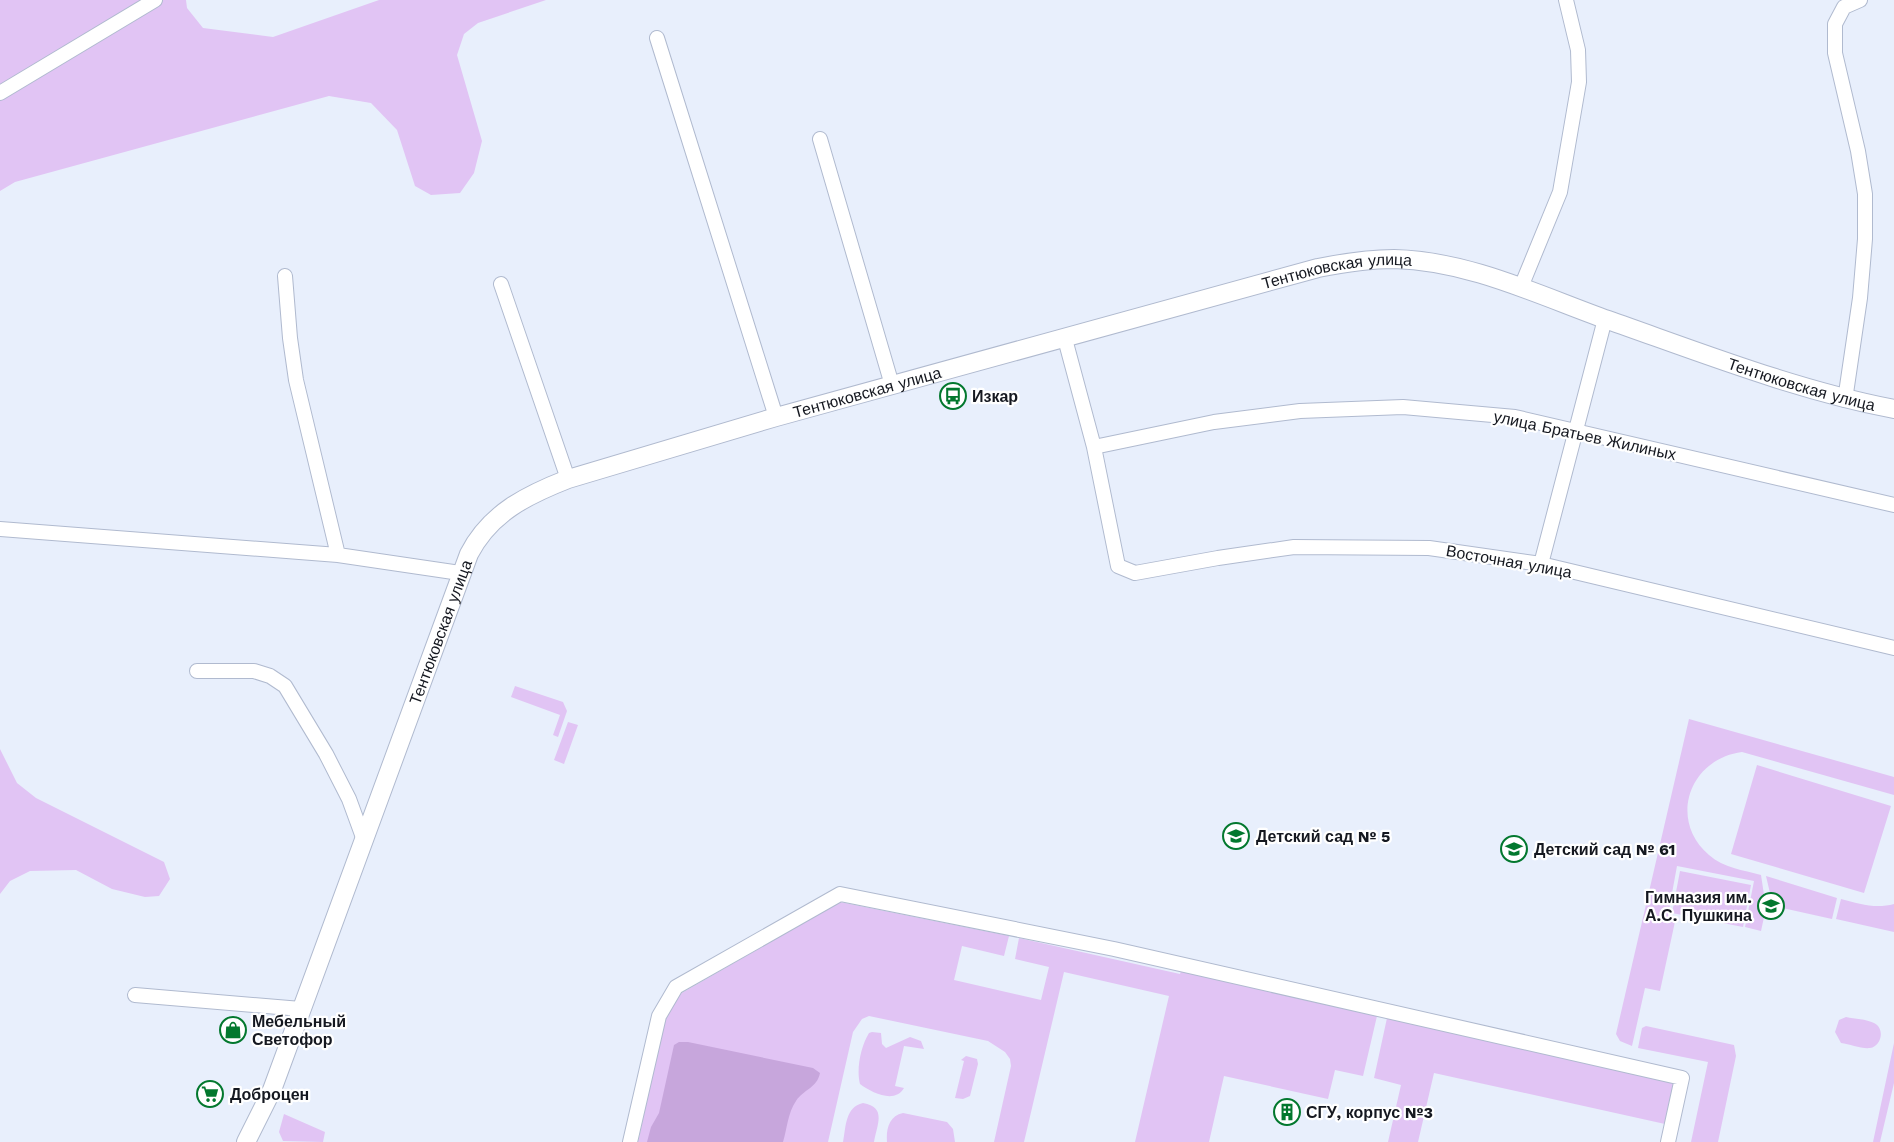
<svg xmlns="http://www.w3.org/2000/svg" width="1894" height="1142" font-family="'Work Sans',sans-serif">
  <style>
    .green { fill: #e1c4f4 }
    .forest { fill: #c7a6dc }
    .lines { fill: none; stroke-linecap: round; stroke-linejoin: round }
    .street-casing { stroke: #b0bacf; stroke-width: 16 }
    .secondary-casing { stroke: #b0bacf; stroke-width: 20 }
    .street { stroke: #fff; stroke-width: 14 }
    .secondary { stroke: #fff; stroke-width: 18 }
    .labels { text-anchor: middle; stroke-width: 4.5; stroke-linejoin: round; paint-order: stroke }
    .street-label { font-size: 16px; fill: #151820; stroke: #fff }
    .poi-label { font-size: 16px; font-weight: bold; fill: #151820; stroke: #fff; text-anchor: start }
  </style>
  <rect width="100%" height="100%" fill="#e8effc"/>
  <path class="green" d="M0,0H186L187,8L203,28L273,37L379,0H546L478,23L464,34L457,55L482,141L474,173L460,193L431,195L415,186L397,130L371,103L329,96L15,182L0,191Z
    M515,686L563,702L567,711L558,737L553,735L560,715L511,697Z
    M1689,719L1894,777V795L1742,752C1689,759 1668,820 1709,855C1724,868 1743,870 1761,875L1766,908L1761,931L1745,927L1754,881L1677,866L1668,915L1676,917L1660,991L1645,988L1632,1046L1620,1041L1616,1034Z
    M568,722L578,725L564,764L554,760Z
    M0,749L17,783L36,798L164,862L170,879L159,896L145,897L112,889L76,870L30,871L10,881L0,894Z
    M1757,765L1891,806L1864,893L1731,854Z
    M1680,871L1751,885L1743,927L1672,913Z
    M1766,876L1837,898L1832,919L1773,906Z
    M1841,899C1859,904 1876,909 1894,904V932L1836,919Z
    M840,902L1009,936L1004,956L962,946L954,980L1041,1000L1049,967L1015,959L1019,938L1180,974L1181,971L1377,1016L1363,1076L1335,1070L1328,1099L1224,1076L1209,1142H1135L1169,996L1064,972L1024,1142H994L1011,1066L1010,1059L1005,1052L988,1041L869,1016L862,1019L853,1032L828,1142H638L664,1022L680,994Z
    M1846,1017C1855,1019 1866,1019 1874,1023C1885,1028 1882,1046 1870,1048C1861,1049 1850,1044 1841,1043L1835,1032L1839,1020Z
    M1387,1018L1674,1083L1665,1124L1434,1073L1418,1142H1388L1401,1085L1374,1078Z
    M1646,1026L1734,1045L1736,1056L1718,1142H1691L1708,1062L1638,1048L1642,1028Z
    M872,1032L881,1033L882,1044L886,1048L910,1037L921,1041L924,1049L904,1046L895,1086L904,1088C895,1104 872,1093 860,1084C856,1069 861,1046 869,1033Z
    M1894,1043V1083L1880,1142H1873Z
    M966,1056L977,1059L978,1064L970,1096L963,1099L955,1098L964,1061L961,1060Z
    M863,1103C887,1107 877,1124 874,1142H843C846,1127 845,1107 863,1103Z
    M903,1113L947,1122L953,1129L955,1142H887C886,1129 889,1116 903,1113Z
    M284,1114L325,1132L323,1142L283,1141L279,1132Z"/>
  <path class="forest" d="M679,1042H688L813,1068L820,1073C817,1088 804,1089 796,1101C788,1112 787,1129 783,1142H647L651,1127L659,1113L674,1045Z"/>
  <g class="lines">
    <defs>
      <path id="street" d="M657,38L776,417
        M0,93L155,0
        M820,139L892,385
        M285,276L290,338L296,380L338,555
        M501,284L568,479
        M1521,287L1560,192L1579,82L1578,50L1566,0
        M1065,339L1094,447L1118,566L1135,573L1218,558L1294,547L1429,548L1541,564L1894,648
        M1845,400L1860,298L1865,239V194L1858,151L1835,53V24L1844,7L1860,0
        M1094,447L1214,422L1300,411L1403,407L1515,417L1894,505
        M0,529L338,555L460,573
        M1541,564L1605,319
        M197,671H254L270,676L285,686L326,754L349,799L364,840
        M135,995L301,1009
        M630,1142L659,1016L676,987L840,894L1114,949L1682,1078L1668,1142"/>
      <g id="secondary">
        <path id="s1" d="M246,1142L272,1090L469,554C490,513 527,495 568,479L776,417L1318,268C1343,263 1368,259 1394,259C1470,261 1538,295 1608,320C1702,353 1796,390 1894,409"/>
      </g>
    </defs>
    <use href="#street" class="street-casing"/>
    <use href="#secondary" class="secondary-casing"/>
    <use href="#street" class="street"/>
    <use href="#secondary" class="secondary"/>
  </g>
  <defs>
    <symbol id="bus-ring" viewBox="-11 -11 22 22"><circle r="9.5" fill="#fff" stroke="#03782e" stroke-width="1.5"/><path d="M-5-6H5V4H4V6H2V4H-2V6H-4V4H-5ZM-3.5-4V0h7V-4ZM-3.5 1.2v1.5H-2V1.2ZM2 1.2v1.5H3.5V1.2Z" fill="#03782e"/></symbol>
    <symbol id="school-ring" viewBox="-11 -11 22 22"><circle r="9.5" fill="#fff" stroke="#03782e" stroke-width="1.5"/><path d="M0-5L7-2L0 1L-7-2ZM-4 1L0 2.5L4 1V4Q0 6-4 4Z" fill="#03782e"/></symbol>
    <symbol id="shop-ring" viewBox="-11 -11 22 22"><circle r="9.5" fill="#fff" stroke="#03782e" stroke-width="1.5"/><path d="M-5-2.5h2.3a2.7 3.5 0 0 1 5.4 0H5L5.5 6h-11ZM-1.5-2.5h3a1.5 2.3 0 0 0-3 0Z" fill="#03782e"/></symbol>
    <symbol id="supermarket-ring" viewBox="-11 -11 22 22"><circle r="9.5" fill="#fff" stroke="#03782e" stroke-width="1.5"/><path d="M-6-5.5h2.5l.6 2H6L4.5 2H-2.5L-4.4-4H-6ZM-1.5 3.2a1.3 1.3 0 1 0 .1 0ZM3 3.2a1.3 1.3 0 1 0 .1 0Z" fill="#03782e"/></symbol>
    <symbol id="building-ring" viewBox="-11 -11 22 22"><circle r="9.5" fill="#fff" stroke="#03782e" stroke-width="1.5"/><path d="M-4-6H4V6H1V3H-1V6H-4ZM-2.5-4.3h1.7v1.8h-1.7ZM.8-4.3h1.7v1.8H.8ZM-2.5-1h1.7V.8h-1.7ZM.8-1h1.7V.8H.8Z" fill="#03782e"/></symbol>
  </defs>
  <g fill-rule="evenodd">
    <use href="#bus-ring" x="938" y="381" width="30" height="30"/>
    <use href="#school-ring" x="1221" y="821" width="30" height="30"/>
    <use href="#school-ring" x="1499" y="834" width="30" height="30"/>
    <use href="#school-ring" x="1756" y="891" width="30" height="30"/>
    <use href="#shop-ring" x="218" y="1015" width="30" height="30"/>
    <use href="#supermarket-ring" x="195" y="1079" width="30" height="30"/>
    <use href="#building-ring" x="1272" y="1097" width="30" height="30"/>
  </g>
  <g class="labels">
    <g class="street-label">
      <text dy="6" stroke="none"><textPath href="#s1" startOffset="1554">Тентюковская улица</textPath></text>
      <text dy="6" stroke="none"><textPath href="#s1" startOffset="2040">Тентюковская улица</textPath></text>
      <text dy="6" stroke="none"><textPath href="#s1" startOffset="1068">Тентюковская улица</textPath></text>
      <text transform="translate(1585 435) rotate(12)" y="6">улица Братьев Жилиных</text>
      <text transform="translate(1509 561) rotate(10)" y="6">Восточная улица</text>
      <text dy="6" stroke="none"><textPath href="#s1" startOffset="546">Тентюковская улица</textPath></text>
    </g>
    <g class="poi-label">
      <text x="972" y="402">Изкар</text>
      <text x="1256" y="842">Детский сад № 5</text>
      <text x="1534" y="855">Детский сад № 61</text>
      <text x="1752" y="903" text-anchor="end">Гимназия им.<tspan x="1752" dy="18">А.С. Пушкина</tspan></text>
      <text x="252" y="1027">Мебельный<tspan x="252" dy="18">Светофор</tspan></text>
      <text x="230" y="1100">Доброцен</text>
      <text x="1306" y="1118">СГУ, корпус №3</text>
    </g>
  </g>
</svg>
